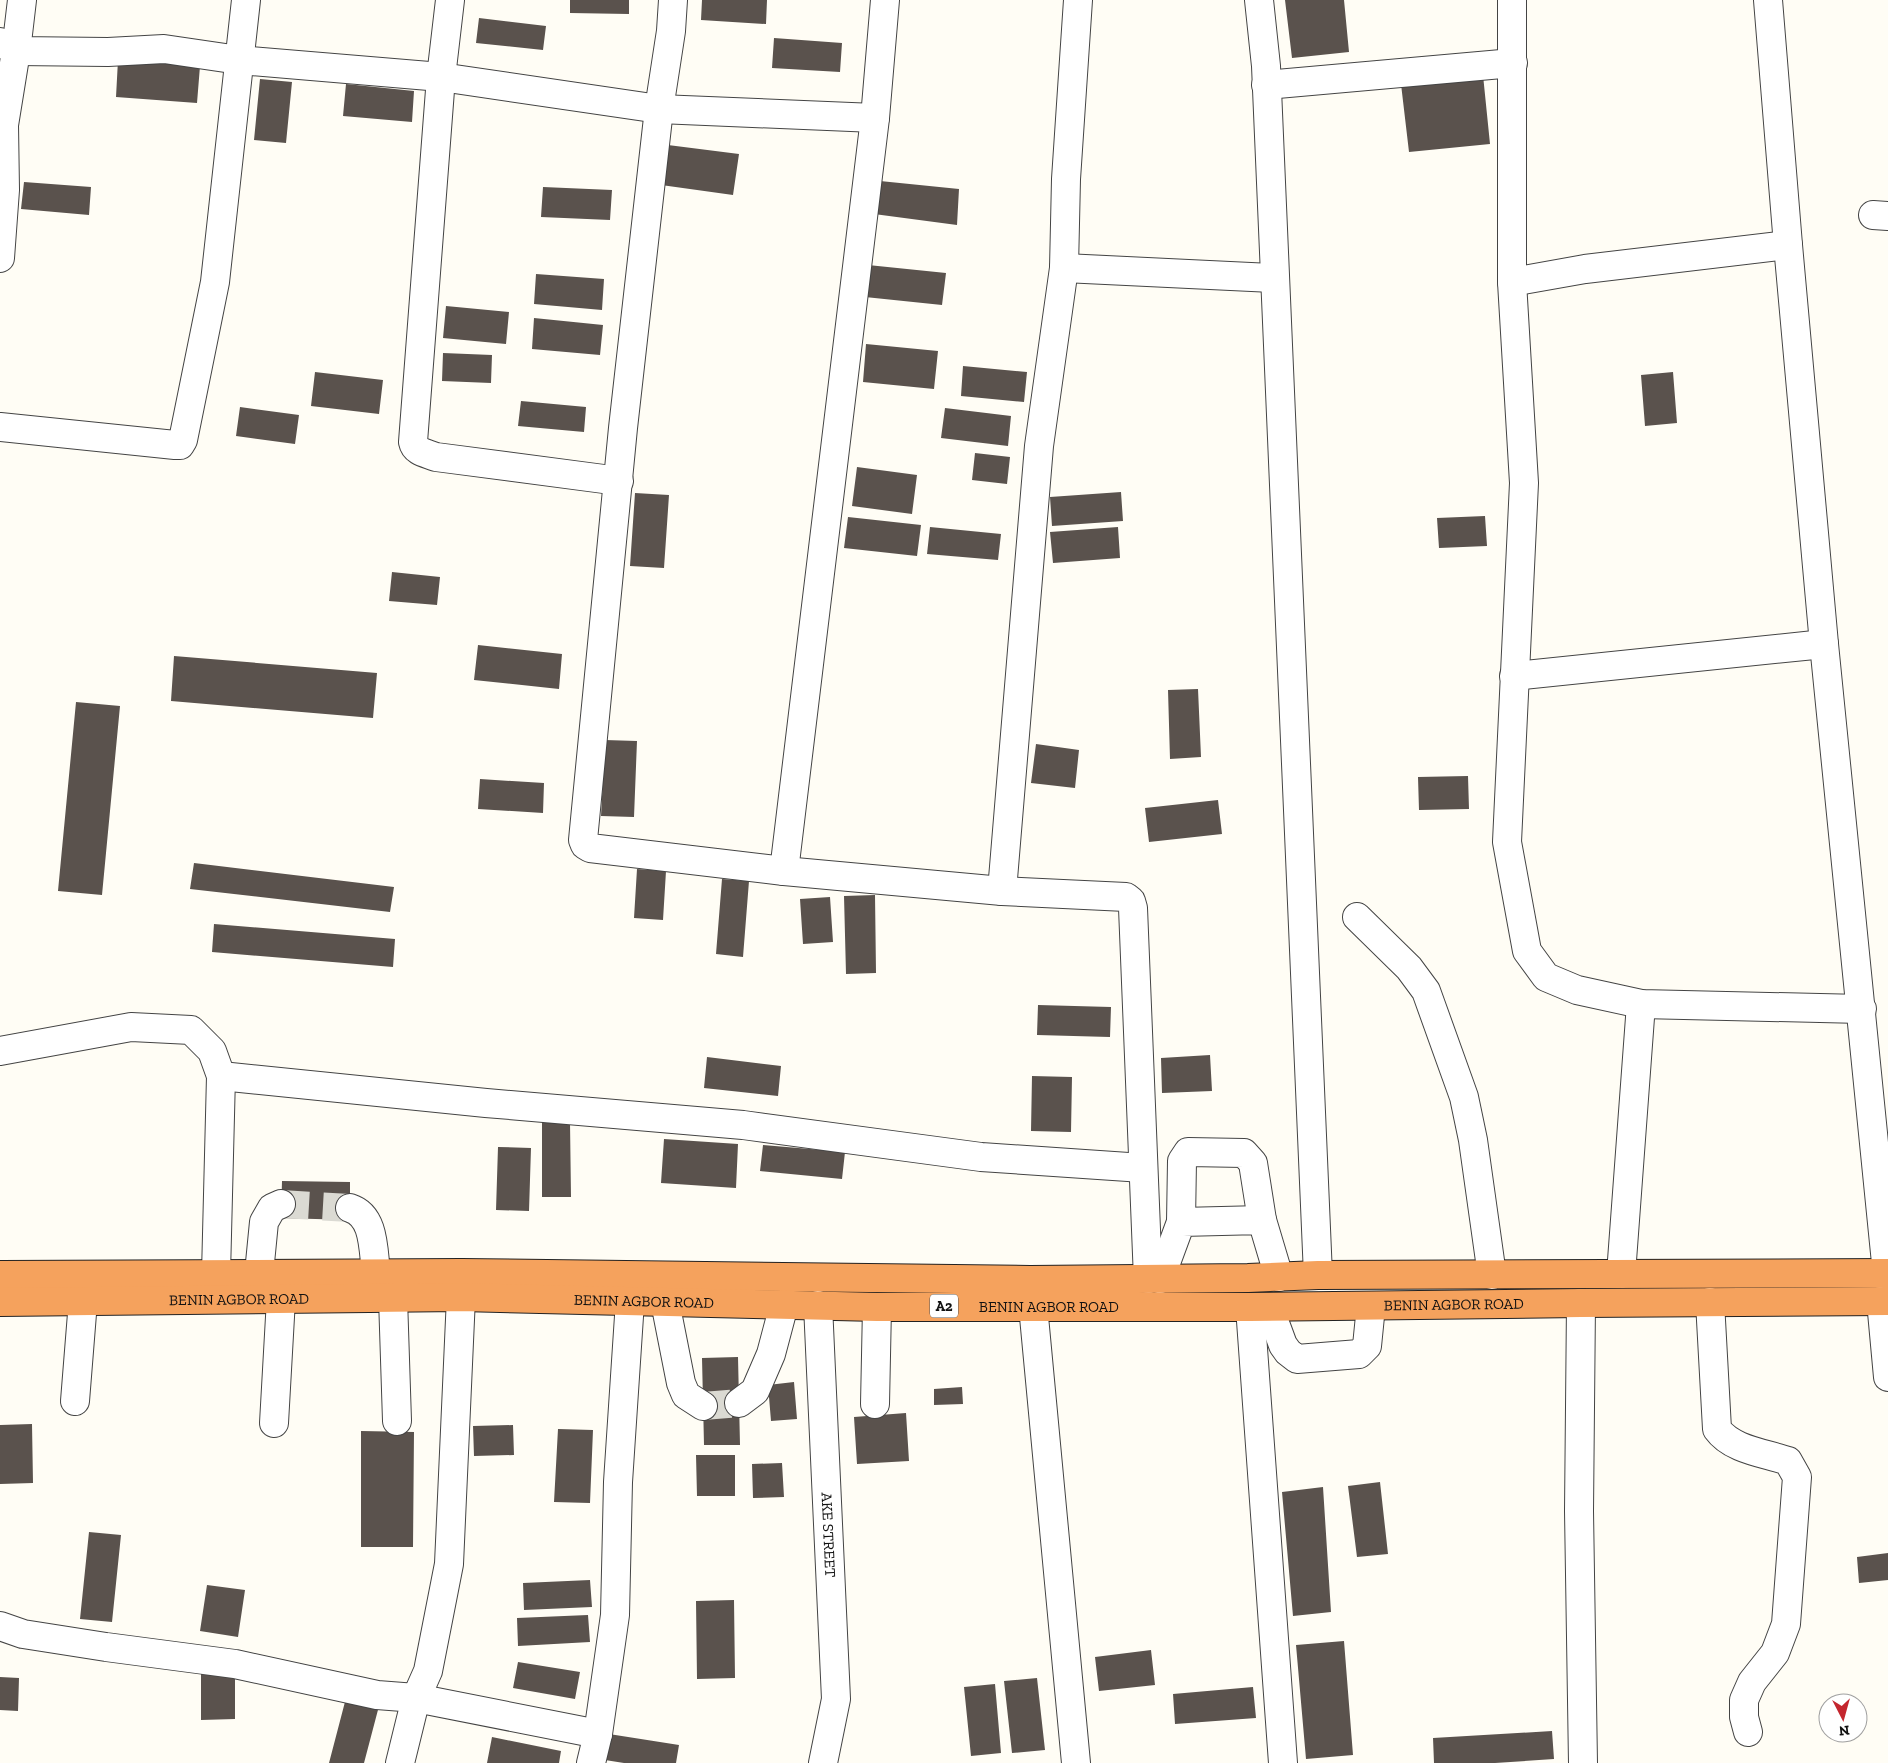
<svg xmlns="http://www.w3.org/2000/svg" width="1888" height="1763" font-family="'Zilla Slab',serif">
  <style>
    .building { fill: #5a524d }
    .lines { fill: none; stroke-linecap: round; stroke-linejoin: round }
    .minor-tunnel { stroke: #dbdad3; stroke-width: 28; stroke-dasharray: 28 14; stroke-linecap: butt }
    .minor-casing { stroke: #444; stroke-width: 30 }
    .highway-casing { stroke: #222; stroke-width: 30 }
    .minor { stroke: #fff; stroke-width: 28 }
    .highway { stroke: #f5a25d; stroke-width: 28 }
    .labels { text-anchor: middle; stroke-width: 5; stroke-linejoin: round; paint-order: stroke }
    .shield { fill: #fff; stroke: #585858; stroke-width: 1 }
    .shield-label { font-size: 14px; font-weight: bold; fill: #111 }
    .street-label { font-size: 15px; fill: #111; stroke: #fff }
  </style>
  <rect width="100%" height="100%" fill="#fffdf5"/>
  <path class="building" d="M570,0H629V14L570,13Z
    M702,0H767L766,24L701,20Z
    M1285,0H1344L1349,52L1292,58Z
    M479,18L546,26L543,50L476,43Z
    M774,38L842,43L840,72L772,68Z
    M118,60L200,66L197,103L116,97Z
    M1483,75L1490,144L1409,152L1401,84Z
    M260,79L292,82L286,143L254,140Z
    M346,84L414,91L412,122L343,116Z
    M660,144L739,154L733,195L654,184Z
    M880,181L959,189L957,225L874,214Z
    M24,182L91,187L89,215L21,209Z
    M543,187L612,190L610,220L541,217Z
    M868,265L946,273L942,305L865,297Z
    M536,274L604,279L602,310L534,304Z
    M446,306L509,312L506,344L443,338Z
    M534,318L603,325L600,355L532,349Z
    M866,344L938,351L934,389L863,382Z
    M443,353L492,355L491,383L442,381Z
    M963,366L1027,372L1024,402L961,396Z
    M315,372L383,380L379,414L311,406Z
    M1673,372L1677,423L1645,426L1641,375Z
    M521,401L586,407L584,432L518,426Z
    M240,407L299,415L295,444L236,436Z
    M945,408L1011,416L1008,446L941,438Z
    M975,453L1010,457L1007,484L972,480Z
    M857,467L917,475L912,514L852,506Z
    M1121,492L1123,521L1052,526L1050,497Z
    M635,493L669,495L664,568L630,566Z
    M1485,516L1487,546L1439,548L1437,518Z
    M848,517L921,525L917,556L844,548Z
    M930,527L1001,534L998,560L927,554Z
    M1118,527L1120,558L1053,563L1050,532Z
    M392,572L440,577L437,605L389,601Z
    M478,645L562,654L559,689L474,680Z
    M174,656L377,673L373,718L171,701Z
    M1198,689L1201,757L1170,759L1168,690Z
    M76,702L120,706L102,895L58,891Z
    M605,740L637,741L634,817L601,816Z
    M1036,744L1079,750L1075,788L1031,783Z
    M1468,776L1469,809L1419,810L1418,777Z
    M480,779L544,783L543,813L478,809Z
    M1218,800L1222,834L1149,842L1145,808Z
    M194,863L394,887L390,912L190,889Z
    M637,869L666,871L663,920L634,918Z
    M722,879L749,881L743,957L716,954Z
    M875,895L876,973L846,974L844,896Z
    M830,897L833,942L803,944L800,899Z
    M214,924L395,939L393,967L212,952Z
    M1038,1005L1111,1007L1110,1037L1037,1035Z
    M1210,1055L1212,1091L1162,1093L1161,1058Z
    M707,1057L781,1066L778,1096L704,1088Z
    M1032,1076L1072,1077L1071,1132L1031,1131Z
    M542,1122H570L571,1197H542Z
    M664,1139L738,1144L736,1188L661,1183Z
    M763,1145L845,1152L842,1179L760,1171Z
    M498,1147L531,1148L529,1211L496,1210Z
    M282,1181L350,1182V1220L281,1218Z
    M738,1357L740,1445H704L702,1358Z
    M794,1382L797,1419L771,1421L768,1385Z
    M962,1387L963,1404L934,1405V1389Z
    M906,1413L909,1461L857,1464L854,1417Z
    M32,1424L33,1483L0,1484V1425Z
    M513,1425L514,1455L474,1456L473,1426Z
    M558,1429L593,1430L590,1503L554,1502Z
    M361,1431L414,1432L413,1547H361Z
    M696,1455H735V1496H697Z
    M782,1463L784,1497L753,1498L752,1464Z
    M1380,1482L1388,1554L1357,1557L1348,1486Z
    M1323,1487L1331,1612L1293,1616L1282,1492Z
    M89,1532L121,1535L112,1622L80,1619Z
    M1888,1553V1580L1859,1583L1857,1557Z
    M590,1580L592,1607L524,1610L523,1583Z
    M207,1585L245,1590L238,1637L200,1631Z
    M734,1600L735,1678L697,1679L696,1601Z
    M588,1615L590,1642L518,1646L517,1618Z
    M1344,1641L1353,1755L1306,1759L1296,1645Z
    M1151,1650L1155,1685L1099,1691L1095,1657Z
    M518,1662L580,1672L575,1699L513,1688Z
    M201,1673H235V1719L201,1720Z
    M0,1677L19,1678L18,1711L0,1710Z
    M1037,1678L1045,1750L1012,1753L1004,1681Z
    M995,1684L1001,1753L971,1756L964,1687Z
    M1253,1687L1256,1718L1175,1724L1173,1694Z
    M346,1698L379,1706L364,1763H329Z
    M1552,1731L1554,1759L1495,1763H1434L1433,1738Z
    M609,1734L679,1745L676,1763H624L605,1760Z
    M492,1737L561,1751L559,1763H487Z"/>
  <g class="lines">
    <path class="minor-tunnel" d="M281,1204L350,1208
      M703,1406L739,1403"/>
    <defs>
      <g id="minor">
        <path d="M450,0L441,77L413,442C415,452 426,453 436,457L619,481"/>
        <path d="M673,0L671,31L659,109L623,428L583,840L585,845L590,848L784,871L1002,891L1126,897L1131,901L1133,908L1148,1279"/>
        <path d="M1259,0L1266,66L1318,1275"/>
        <path d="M1512,0V282L1585,269L1788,245"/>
        <path d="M1768,0L1788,245L1824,644L1887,1273"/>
        <path d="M0,42L16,51L108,52L164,49L239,60L441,77L659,109L875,118"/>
        <path d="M1266,85L1513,63"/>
        <path d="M1873,215L1888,216"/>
        <path d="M0,258L5,190L4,125L16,51L22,0"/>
        <path d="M1064,268L1274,278"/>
        <path d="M1512,282L1524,483L1507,842L1527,951L1546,977L1577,990L1641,1004L1862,1009"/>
        <path d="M0,427L175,445H180L183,440L215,282L246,0"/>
        <path d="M1514,676L1824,644"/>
        <path d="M784,871L875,118L885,0"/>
        <path d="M1002,891L1039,446L1064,268L1066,179L1078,0"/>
        <path d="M1357,917L1409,968L1426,991L1464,1097L1473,1140L1492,1275"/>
        <path d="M0,1051L131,1027L191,1030L212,1051L221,1076L216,1274"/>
        <path d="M221,1076L486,1103L743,1125L981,1157L1143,1168"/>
        <path d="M350,1208C375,1216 373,1250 376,1272"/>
        <path d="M1181,1222L1182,1161L1188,1152L1244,1153L1253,1163L1262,1220"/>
        <path d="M259,1273L264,1222L272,1208L281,1204"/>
        <path d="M1621,1274L1641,1004"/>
        <path d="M1160,1279L1181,1222L1262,1220L1279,1277"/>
        <path d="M393,1298L397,1421"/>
        <path d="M1881,1301L1888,1377"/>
        <path d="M665,1302L681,1383L686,1395L703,1406"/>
        <path d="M1710,1302L1717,1429C1732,1450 1765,1453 1788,1461L1797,1477L1786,1624L1775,1653L1752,1682L1744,1700V1717L1748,1732"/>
        <path d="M1581,1303L1579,1511L1583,1763"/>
        <path id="s1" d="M818,1305L836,1699L823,1763"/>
        <path d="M1033,1306L1076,1763"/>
        <path d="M1250,1307L1283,1763"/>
        <path d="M1269,1307L1283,1345L1288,1352L1297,1359L1359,1354L1367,1346L1371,1306"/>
        <path d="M75,1401L83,1301"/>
        <path d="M739,1403L755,1391L771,1354L784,1305"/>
        <path d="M875,1404L877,1307"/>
        <path d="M274,1423L281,1299"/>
        <path d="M0,1626L23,1634L106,1647L235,1664L377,1695L416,1698L598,1734"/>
        <path d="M400,1763L416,1698L428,1671L449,1564L461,1297"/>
        <path d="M591,1763L598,1734L615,1615L618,1482L630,1301"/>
      </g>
      <g id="highway">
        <path d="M0,1275L462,1273L1030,1280L1248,1278L1318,1275L1888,1273"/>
        <path id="s2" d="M0,1302L461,1297L877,1307H1250L1581,1303L1888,1301"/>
      </g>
    </defs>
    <use href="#minor" class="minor-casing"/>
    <use href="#highway" class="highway-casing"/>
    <use href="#minor" class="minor"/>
    <use href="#highway" class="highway"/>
  </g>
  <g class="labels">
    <rect class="shield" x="930" y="1294.5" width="28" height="23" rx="4"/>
    <g class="shield-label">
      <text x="944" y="1311">A2</text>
    </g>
    <g class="street-label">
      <text dy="5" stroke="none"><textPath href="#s2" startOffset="239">BENIN AGBOR ROAD</textPath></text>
      <text dy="5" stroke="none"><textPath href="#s2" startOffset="644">BENIN AGBOR ROAD</textPath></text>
      <text dy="5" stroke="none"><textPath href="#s2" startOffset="1454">BENIN AGBOR ROAD</textPath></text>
      <text dy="5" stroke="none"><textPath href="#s2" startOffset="1049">BENIN AGBOR ROAD</textPath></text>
      <text dy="5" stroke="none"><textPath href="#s1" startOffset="230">AKE STREET</textPath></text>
    </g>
  </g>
  <g transform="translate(1843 1718) rotate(174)"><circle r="24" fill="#ffffff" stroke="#a0a0a0"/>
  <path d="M0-4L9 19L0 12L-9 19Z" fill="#c4262e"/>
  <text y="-8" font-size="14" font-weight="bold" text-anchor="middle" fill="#111111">N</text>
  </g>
</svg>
